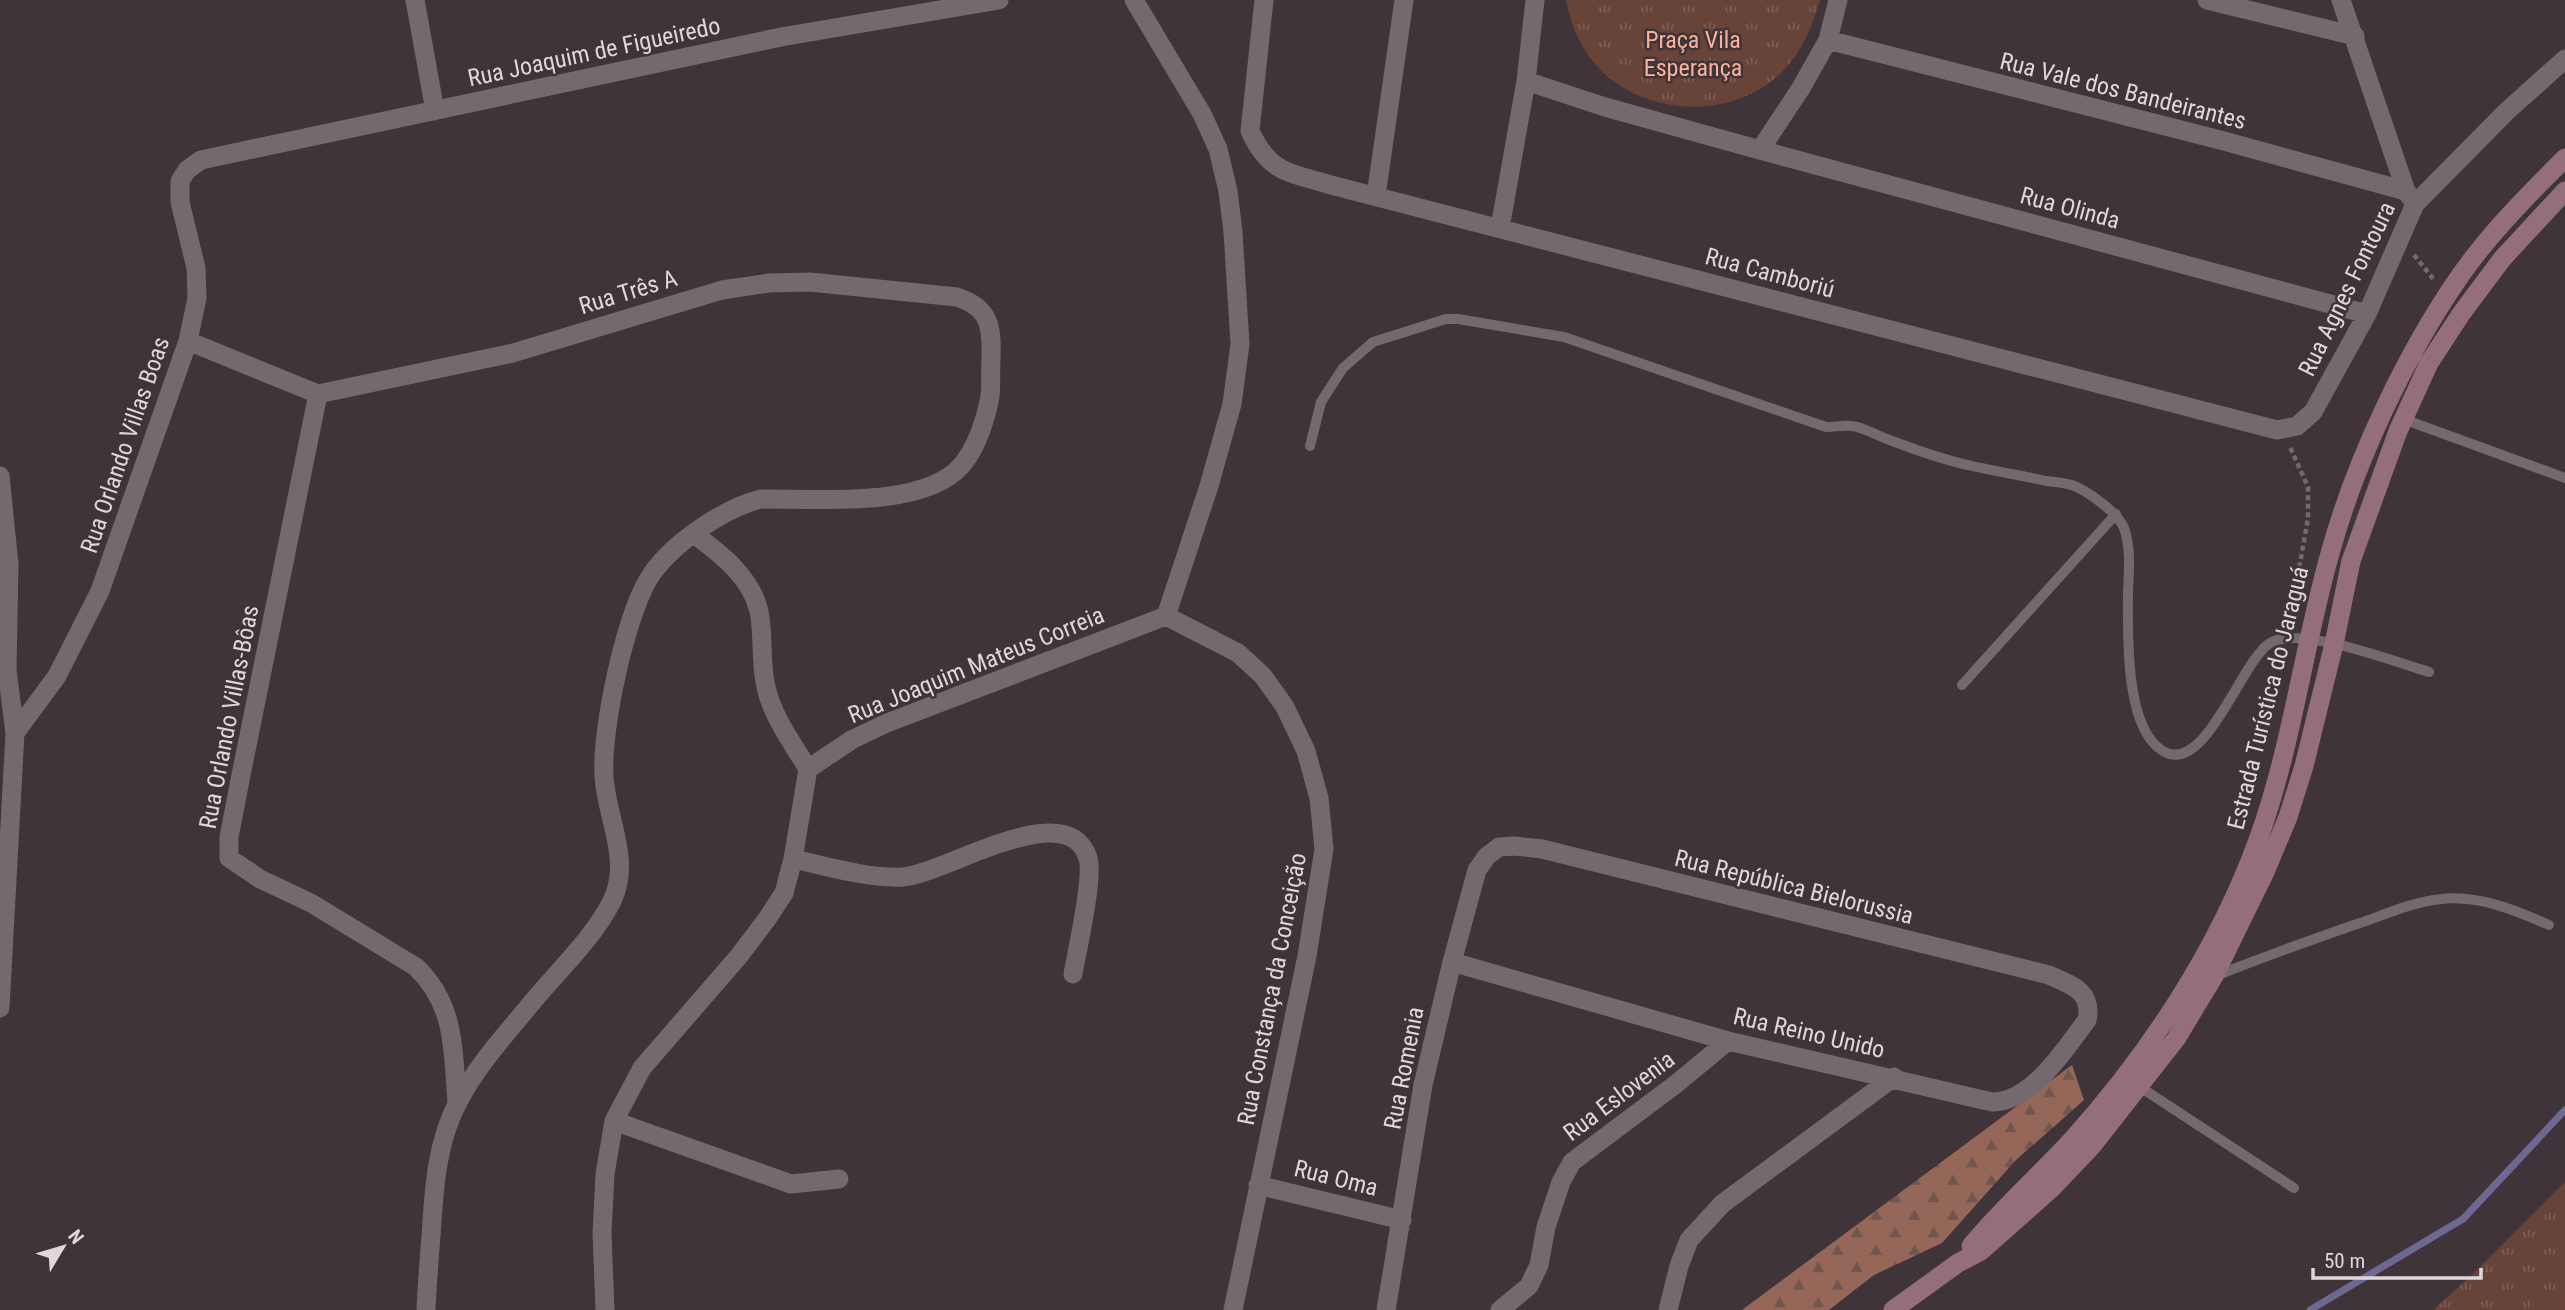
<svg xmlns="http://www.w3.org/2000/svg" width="2565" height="1310" font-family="'Roboto Condensed',sans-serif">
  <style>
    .forest { fill: url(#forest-firs) }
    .park { fill: url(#park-tufts) }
    .pitch { fill: #684338 }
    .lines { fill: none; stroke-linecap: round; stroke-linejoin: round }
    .stream { stroke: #6c6a93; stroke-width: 7 }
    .path { stroke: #736a6f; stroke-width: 4.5; stroke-dasharray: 5 3.5; stroke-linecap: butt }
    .service { stroke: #756970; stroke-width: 10 }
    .minor { stroke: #756970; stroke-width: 19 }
    .secondary { stroke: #946e78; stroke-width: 19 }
    .labels { text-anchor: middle; stroke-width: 5; stroke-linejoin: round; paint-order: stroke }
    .park-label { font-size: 24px; fill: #fbb19a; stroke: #3f343a }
    .street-label { font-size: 24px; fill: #ded8db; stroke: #3f343a }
  </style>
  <defs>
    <pattern id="forest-firs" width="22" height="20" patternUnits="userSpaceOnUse" patternTransform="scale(1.75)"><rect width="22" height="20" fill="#956759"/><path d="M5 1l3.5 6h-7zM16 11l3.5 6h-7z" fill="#70564f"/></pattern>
    <pattern id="park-tufts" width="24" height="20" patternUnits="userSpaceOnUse" patternTransform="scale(1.75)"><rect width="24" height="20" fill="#684338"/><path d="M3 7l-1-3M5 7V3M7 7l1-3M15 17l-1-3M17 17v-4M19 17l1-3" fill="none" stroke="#7d5d54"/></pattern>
  </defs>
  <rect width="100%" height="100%" fill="#3f343a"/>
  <path class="forest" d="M2072,1065L2084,1100L2016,1160L1942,1243L1874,1275L1829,1310H1742Z"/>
  <path class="park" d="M1566,0H1820C1812,26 1803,50 1784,70C1735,121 1644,118 1597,66C1580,48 1571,24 1566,0Z
    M2565,1182V1310H2433L2474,1273Z"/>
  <path class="pitch" d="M2538,1289L2565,1299V1310H2531Z"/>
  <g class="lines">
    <path class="stream" d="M2310,1310L2463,1219L2565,1110"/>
    <path class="path" d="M2414,255L2435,281
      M2289,626L2308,518V487L2290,447"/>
    <path class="service" d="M2403,419L2565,478
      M1310,446L1321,402L1343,368L1373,342L1446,319H1458L1564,337L1826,427C1834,427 1844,425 1852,426C1863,427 1876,435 1887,439C1913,449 1940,459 1968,465C1993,471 2020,475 2046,481C2055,482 2068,483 2077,487C2091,494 2118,513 2124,528C2131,547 2129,571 2128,591C2128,632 2124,728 2163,751C2205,777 2241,661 2270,643C2299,625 2395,662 2429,672
      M1962,685L2116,514
      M2218,975C2263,957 2308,941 2354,925C2382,916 2411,902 2441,899C2479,895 2515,910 2549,925
      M2140,1087L2294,1188"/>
    <path class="minor" d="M415,0L435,111
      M1134,0L1202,114L1218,149L1228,191L1233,232L1240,344L1232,404L1209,486L1166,616
      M1264,0L1250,131C1270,174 1289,172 1331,185L2277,430L2297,426L2313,412L2367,314L2415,204L2507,111L2565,59
      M1535,0L1526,81L1605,107L1760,150L1801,88L1828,40L1838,0
      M2207,0L2355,36
      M2341,0L2406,191L2411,198
      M1828,40L2224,141L2406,191
      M1760,150L2367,314
      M1376,196L1404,0
      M1500,228L1526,81
      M188,341L318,394
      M318,394L513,353L722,290L769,283L810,282L957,297C991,308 992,328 991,360C990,374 992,389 989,402C984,424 976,449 961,466C923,509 815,498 761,499C724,508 675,542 653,572C626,609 601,730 604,776C606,817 632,860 612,901C594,937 560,969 534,1000C507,1033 477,1065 458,1102C436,1144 434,1190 431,1236C429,1261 427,1285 426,1310
      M318,394L241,775L229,837V858L260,879L311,903L416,967C456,1005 453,1052 457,1103
      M0,476L9,564L7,670L15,733L0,1008
      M1166,616L1238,653L1263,676L1285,707L1306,751L1319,798L1324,849L1307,956L1233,1310
      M15,733L57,676L100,591L188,341L197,298L196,268L180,202V181L187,170L201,160L781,37L999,0
      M808,769L853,739L887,723L1166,616
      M793,859C826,866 869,879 903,877C943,875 1067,793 1088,858C1094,877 1077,951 1073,974
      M614,1121L791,1184L839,1179
      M1258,1185L1402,1220
      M605,1310L602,1233L605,1174L614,1121L642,1068L739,956L767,919L784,893L793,859L808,769C793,744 772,716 766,687C760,662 764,636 759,611C751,577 721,554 694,534
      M1386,1310L1423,1085L1452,962L1477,870L1487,856L1499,847L1515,846L1542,849L2049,975C2071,985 2093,991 2087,1020C2065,1049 2032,1102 1992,1102L1728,1041L1452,962
      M1500,1310L1529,1286L1539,1265L1546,1227L1561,1182L1572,1162L1676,1084L1728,1041
      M1668,1310L1679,1266L1689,1240L1722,1204L1894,1077"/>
    <path class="secondary" d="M1971,1246C2002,1208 2039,1176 2072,1140C2150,1053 2218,950 2258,840C2291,750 2303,650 2329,557C2354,464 2405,355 2460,276C2490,233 2528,195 2565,158
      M1893,1310L1958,1263L1981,1251L2051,1189L2092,1146L2176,1039L2214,976L2265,872L2288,817L2304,766L2334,644L2351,561L2398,431L2429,363L2461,314L2502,259L2565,191"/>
  </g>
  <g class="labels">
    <g class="park-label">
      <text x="1693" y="48">Praça Vila<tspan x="1693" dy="28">Esperança</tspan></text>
    </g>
    <g class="street-label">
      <text transform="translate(594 52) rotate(-12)" y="8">Rua Joaquim de Figueiredo</text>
      <text transform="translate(2123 91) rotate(14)" y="8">Rua Vale dos Bandeirantes</text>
      <text transform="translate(2070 208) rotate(15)" y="8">Rua Olinda</text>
      <text transform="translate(1770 273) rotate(15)" y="8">Rua Camboriú</text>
      <text transform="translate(2347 289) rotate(-64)" y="8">Rua Agnes Fontoura</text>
      <text transform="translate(628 292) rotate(-17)" y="8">Rua Três A</text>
      <text transform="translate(125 445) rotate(-71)" y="8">Rua Orlando Villas Boas</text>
      <text transform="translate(976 665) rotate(-22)" y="8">Rua Joaquim Mateus Correia</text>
      <text transform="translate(2268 698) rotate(-76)" y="8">Estrada Turística do Jaraguá</text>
      <text transform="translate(229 717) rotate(-79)" y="8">Rua Orlando Villas-Bôas</text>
      <text transform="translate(1794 887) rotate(14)" y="8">Rua República Bielorussia</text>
      <text transform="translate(1272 989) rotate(-79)" y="8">Rua Constança da Conceição</text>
      <text transform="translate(1809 1033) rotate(13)" y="8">Rua Reino Unido</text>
      <text transform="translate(1404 1068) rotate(-79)" y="8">Rua Romenia</text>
      <text transform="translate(1619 1096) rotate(-37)" y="8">Rua Eslovenia</text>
      <text transform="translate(1336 1178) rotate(14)" y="8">Rua Oma</text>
    </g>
  </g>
  <g transform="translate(63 1247) rotate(52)" stroke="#3f343a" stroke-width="5" paint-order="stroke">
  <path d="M0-5L12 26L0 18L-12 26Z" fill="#ded8db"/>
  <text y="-10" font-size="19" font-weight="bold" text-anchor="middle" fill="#ded8db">N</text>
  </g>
  <path d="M2313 1268v10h168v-10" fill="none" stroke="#ded8db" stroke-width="3.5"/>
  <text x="2324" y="1268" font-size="21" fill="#ded8db" stroke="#3f343a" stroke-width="5" paint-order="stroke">50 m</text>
</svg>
